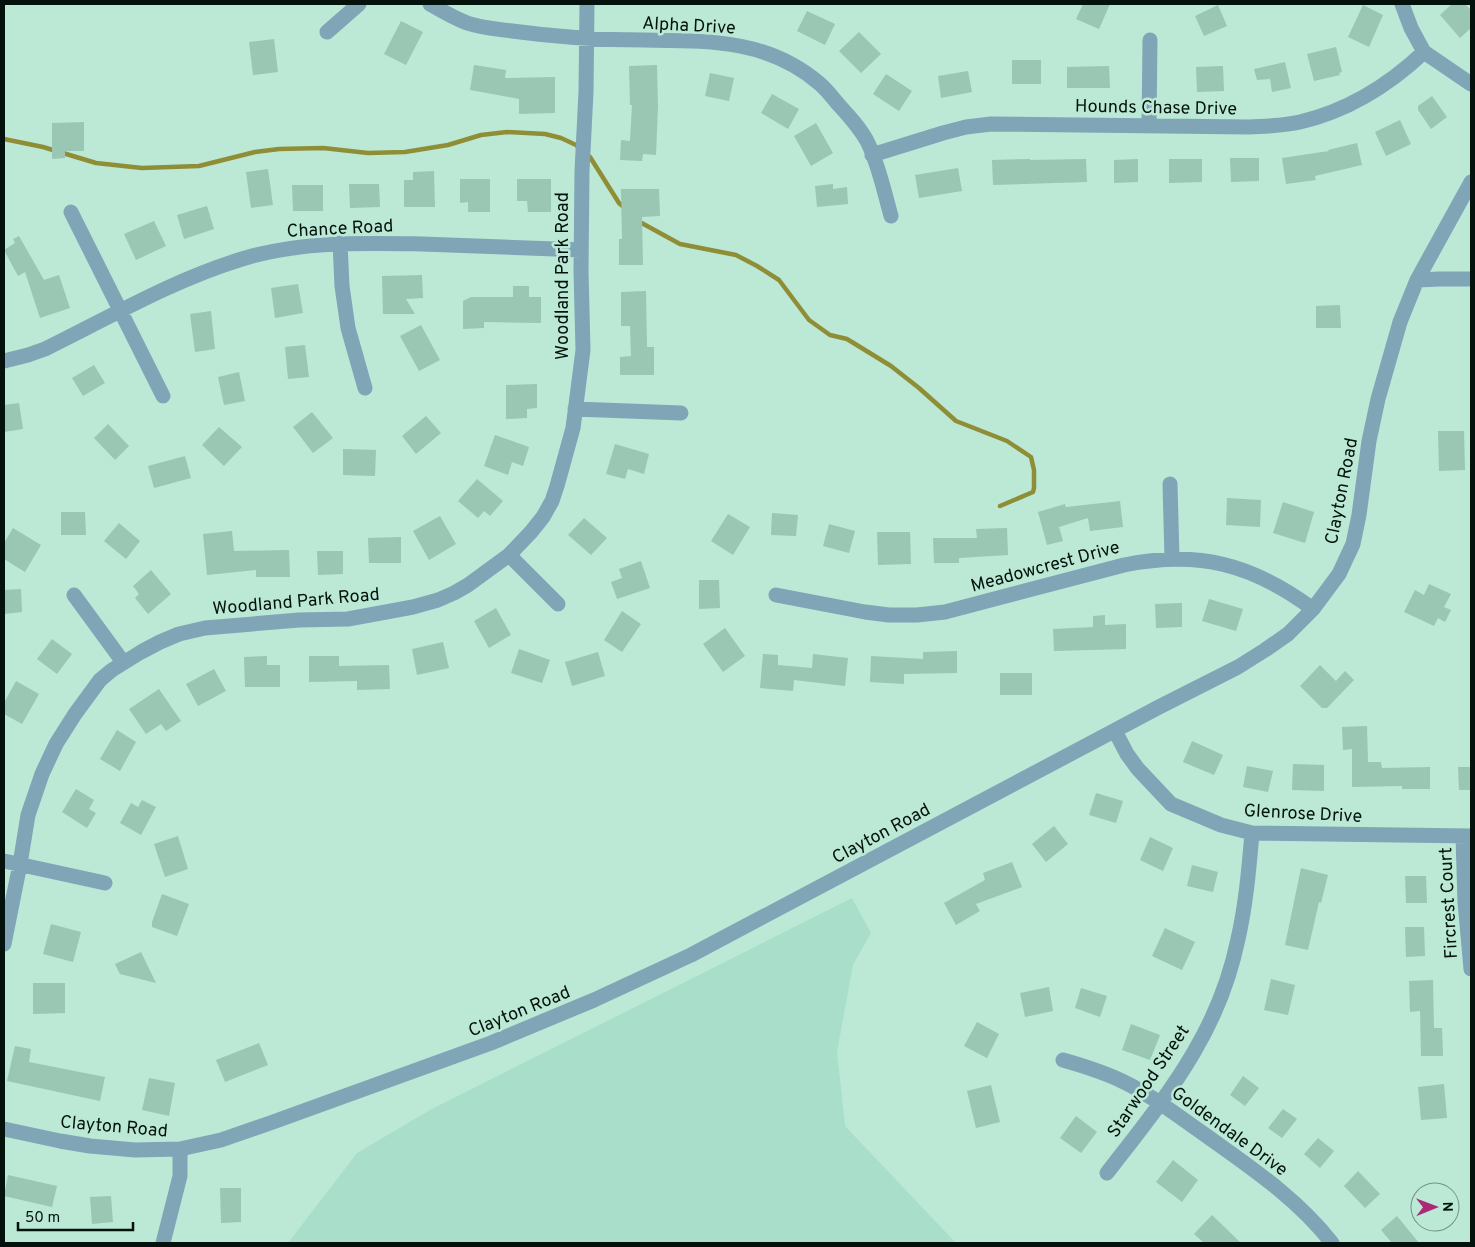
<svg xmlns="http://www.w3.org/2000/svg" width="1475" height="1247" font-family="Overpass,sans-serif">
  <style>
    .built { fill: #a9dfca }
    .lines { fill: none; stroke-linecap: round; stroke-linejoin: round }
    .stream { stroke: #8f8e37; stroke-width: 4.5 }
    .building { fill: #9ac6b4 }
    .minor { stroke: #7fa5b7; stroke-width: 15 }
    .labels { text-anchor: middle; stroke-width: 5; stroke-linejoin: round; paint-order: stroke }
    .street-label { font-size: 18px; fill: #03120c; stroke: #bbe9d6 }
  </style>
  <rect width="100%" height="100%" fill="#bbe9d6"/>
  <path class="built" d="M852,898L871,933L853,965L837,1052L845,1126L956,1243H288L357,1153L430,1110Z"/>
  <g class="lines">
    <path class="stream" d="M4,139L43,147L96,163L142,168L199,166L255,152L279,149L323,148L368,153L405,152L448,145L481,135L507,132L545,134L561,138L576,145L579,148
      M587,154L590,157L619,203L626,209
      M638,221L680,244L736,255L757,266L779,280L809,320L830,335L847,339L891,366L919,388L956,421L1007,441L1031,457L1034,470V488L1033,492L1000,506"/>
  </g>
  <path class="building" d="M1083,4H1110L1099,29L1076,19Z
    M1452,4H1465L1471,10V28L1460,38L1440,15Z
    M1218,5L1227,26L1204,36L1195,16Z
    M1363,5L1383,15L1369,47L1348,37Z
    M807,11L835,24L825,45L797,31Z
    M401,21L423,32L406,65L384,54Z
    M859,32L881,54L861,73L839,51Z
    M274,39L278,72L253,75L249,42Z
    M1336,47L1342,72L1339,73L1340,75L1314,81L1307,54Z
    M1012,60H1041V84H1012Z
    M1285,62L1291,88L1272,92L1270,79L1257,80L1254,69Z
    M474,65L506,70L505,78L555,77V113L519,114V99L470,90Z
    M657,65L658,106L656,155L643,154L642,161L620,160L621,140L630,141L632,105H630L629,66Z
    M1109,66L1110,88H1067V67Z
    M1223,66L1224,91L1197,92L1196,67Z
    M968,71L972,92L941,98L938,76Z
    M710,73L734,78L729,101L705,96Z
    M886,74L912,91L899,111L873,94Z
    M772,94L799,109L788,129L761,113Z
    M1432,96L1447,117L1431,129L1418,110V106Z
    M1400,120L1411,144L1386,156L1375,132Z
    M84,122V151H65V158L52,159V123Z
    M816,123L833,153L811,166L794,136Z
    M1357,143L1362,165L1315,176L1316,180L1286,184L1282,158L1329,151L1328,150Z
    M1230,158H1259V181L1231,182Z
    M1030,159V160L1086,159L1087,182L993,185L992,160Z
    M1138,159V182L1114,183V160Z
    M1169,159H1202V182L1169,183Z
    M958,168L962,191L919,198L915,175Z
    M268,169L273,205L251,208L246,172Z
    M434,171L435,207H404V180H413V172Z
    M460,179H490V212H468V202L460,203Z
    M517,179H551V212H528L527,201H517Z
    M349,184H379L380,207L350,208Z
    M833,184V189L847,187L848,204L817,207L815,186Z
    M292,185H323V211H293Z
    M621,189H659L660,216L642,217L643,265H619V239H622Z
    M207,206L214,229L184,239L177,215Z
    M154,221L166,246L136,260L124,234Z
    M19,236L44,280L59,275L70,308L40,318L25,272L18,276L4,250L15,243L13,239Z
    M422,275L423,298L406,299L415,314H383L382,276Z
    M298,284L303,313L275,318L271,288Z
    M513,286H529V297H541V323L484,322V328L463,329V301L471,297H513Z
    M646,291L647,347H654V375H620V357L631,356L630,326H621V292Z
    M1340,305L1341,328H1316V306Z
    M211,311L215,349L195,352L190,314Z
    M421,325L440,360L419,371L400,336Z
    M305,345L309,377L288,379L285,347Z
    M94,365L105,383L83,396L72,378Z
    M239,372L245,401L224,405L218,377Z
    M537,384V408L527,409V418L506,419V385Z
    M19,403L23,429L4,432V405Z
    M312,412L333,438L313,453L293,427Z
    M426,416L441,433L416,454L402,436Z
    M108,424L129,446L115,460L94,438Z
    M219,427L242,447L224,466L202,445Z
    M1438,431H1464L1465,470L1439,471Z
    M495,435L529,447L523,466L512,462L508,475L484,466Z
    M615,444L649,454L644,474L628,469L625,479L606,474Z
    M343,449L376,450L375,476L343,475Z
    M185,456L191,478L154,488L148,466Z
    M477,479L503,501L490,516L484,511L478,518L458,501Z
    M1227,498L1261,500L1260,527L1226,525Z
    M1120,501L1123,527L1090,531L1088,518L1059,527L1063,541L1047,545L1038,512L1065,504L1066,507Z
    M1283,502L1314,512L1305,543L1273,533Z
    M61,512H85L86,535H61Z
    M772,513L798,515L796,536L771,535Z
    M728,514L750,527L733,555L711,541Z
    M440,516L456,544L429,560L413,531Z
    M584,518L607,538L591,555L568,535Z
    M119,523L140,541L126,559L104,541Z
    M829,524L855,531L849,553L823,546Z
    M13,528L41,545L25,572L4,559V543Z
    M1007,528L1008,555L959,558V563H934L933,538H977L976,529Z
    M232,531L234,551L289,550L290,577H256V570L207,575L203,534Z
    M877,532H910L911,564L878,565Z
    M401,537V563H369L368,538Z
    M317,551H343V574L318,575Z
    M641,561L650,588L617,599L611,582L622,578L619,569Z
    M151,570L171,594L148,614L135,598L139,594L133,586Z
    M699,580H719L720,608L699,609Z
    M1429,584L1451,594L1444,607L1451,610L1445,622L1438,618L1434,626L1404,612L1415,590L1424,595Z
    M21,589L22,612L4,614V590Z
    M1209,599L1243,609L1236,631L1202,621Z
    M1182,603V627L1156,628L1155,604Z
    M496,608L511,635L489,648L474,621Z
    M622,611L641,624L622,652L604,640Z
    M1105,615V625L1126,624V649L1054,651L1053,629L1093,627V616Z
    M725,628L745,656L723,672L703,644Z
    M52,639L72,654L57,674L37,659Z
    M443,642L449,668L417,675L412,649Z
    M519,649L550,660L542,683L511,673Z
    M957,651V673L904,674V684L870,682L871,656L923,659V652Z
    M598,652L605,676L572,686L565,662Z
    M763,654L778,655V665L812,668L813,654L848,658L845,686L794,680L793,691L760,688Z
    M267,656V665H280V687H245L244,657Z
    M309,656H339V666L389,665L390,689L357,690V681L309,682Z
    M1320,665L1336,681L1345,671L1354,680L1327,708H1322L1300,686Z
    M214,669L226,691L198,706L186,684Z
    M1000,673H1032V695H1000Z
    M16,681L39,694L22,724L4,714V703Z
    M159,689L181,721L166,731L161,724L146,734L129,709Z
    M1367,726L1368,762H1381L1382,768L1430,767V789H1402V786L1352,787V749L1343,750L1342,727Z
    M117,730L136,742L120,771L100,759Z
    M1192,741L1223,755L1214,775L1183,762Z
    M1293,764L1324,765V791L1292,790Z
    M1247,766L1273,771L1268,792L1243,787Z
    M1458,767H1471V790H1459Z
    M76,789L94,800L89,809L96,813L87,828L62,812Z
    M1096,793L1123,801L1116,823L1089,815Z
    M142,800L156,807L141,835L120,823L131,803L138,807Z
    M1054,826L1068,844L1046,862L1032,844Z
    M178,836L188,869L165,877L154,844Z
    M1150,837L1173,848L1163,871L1140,860Z
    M1012,862L1022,887L976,904L980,911L956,925L944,903L985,880L983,873Z
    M1192,865L1218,872L1213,892L1187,886Z
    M1301,868L1328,875L1321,903L1319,902L1308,950L1285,945Z
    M1405,876H1426L1427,903H1406Z
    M162,894L189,904L177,936L152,927V922Z
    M51,924L81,932L73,962L43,954Z
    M1405,927H1424L1425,956L1406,957Z
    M1165,928L1195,942L1182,970L1152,956Z
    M141,952L156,983L120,974L115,964Z
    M1271,979L1295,985L1288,1015L1264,1010Z
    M1433,980L1434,1028H1442L1443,1056H1421L1420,1011L1410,1012L1409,981Z
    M33,983H65V1013L33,1014Z
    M1049,987L1053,1011L1025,1017L1020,993Z
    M1081,988L1107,996L1100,1017L1075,1008Z
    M977,1022L999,1034L987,1058L964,1046Z
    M1131,1024L1160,1035L1150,1060L1122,1050Z
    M259,1043L268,1065L225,1082L216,1060Z
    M15,1046L31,1049L29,1062L105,1077L100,1101L7,1081Z
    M1243,1076L1259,1088L1245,1106L1230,1095Z
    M149,1078L175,1083L169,1116L142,1110Z
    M1444,1084L1447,1118L1421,1120L1418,1087Z
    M991,1085L1000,1122L976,1128L967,1091Z
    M1283,1109L1297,1119L1282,1138L1268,1128Z
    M1076,1116L1097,1132L1081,1153L1060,1138Z
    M1318,1138L1334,1151L1320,1168L1304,1154Z
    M1173,1160L1198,1180L1182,1202L1156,1182Z
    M1358,1171L1380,1194L1365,1208L1344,1186Z
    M8,1175L57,1186L52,1207L4,1196Z
    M220,1188H241V1222L221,1223Z
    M111,1196L113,1222L92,1224L90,1197Z
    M1212,1215L1241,1243H1204L1194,1234Z
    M1397,1216L1419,1243H1392L1381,1230Z"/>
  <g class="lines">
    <path class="minor" d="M430,4C442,11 454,18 467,23C482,28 497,29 512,31C556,37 600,40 644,40C709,41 768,39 820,84C827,90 832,97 838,104C849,116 861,129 868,143C879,166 884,191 891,216
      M1402,4L1411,28L1424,52L1471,84
      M327,32L359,4
      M1149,126L1150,40
      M872,155L943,133L966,127L991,124L1249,127C1266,126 1283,126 1300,122C1347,111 1389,85 1424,52
      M71,212L163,396
      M340,243L342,286L348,328L365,388
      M1417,280L1440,279H1471
      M4,361L28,355L45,349C110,317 173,280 242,259C300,241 362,243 422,244C475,246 528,248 581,250
      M575,409L681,413
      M1170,484L1172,558
      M509,555L558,604
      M74,595L123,662
      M776,595L865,612L889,615H917L945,612L1124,565C1199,550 1252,564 1313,609
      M1115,731L1127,754L1138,769L1171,804L1221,825L1252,833L1471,836
      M1463,836L1465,902L1471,969
      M4,861L105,883
      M4,944L20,864L28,815L42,774L56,744L75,714L100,680L112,670L141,652L160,642L179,634L205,628L299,620L348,619L413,607L438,600L454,593L468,585L509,555L531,532L543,517L552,501L557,486L573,428L583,350L581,271L582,171L586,92L587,4
      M1063,1060C1084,1066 1104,1072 1124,1082C1153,1096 1178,1116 1204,1134C1250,1167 1297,1198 1332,1243
      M4,1129L60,1141L90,1146L135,1150L180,1149L221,1140L273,1122L491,1043L594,1000L691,955L1159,707L1238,667L1265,650L1288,634L1313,609L1339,574L1353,544L1359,515L1369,441L1378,399L1400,322L1417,280L1471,182
      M1107,1173C1137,1134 1169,1095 1194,1052C1214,1018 1230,978 1238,939C1246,904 1249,868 1252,833
      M163,1243L180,1176V1149"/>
  </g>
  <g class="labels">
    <g class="street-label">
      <text transform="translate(689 25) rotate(3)" y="6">Alpha Drive</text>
      <text transform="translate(1156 107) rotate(1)" y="6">Hounds Chase Drive</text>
      <text transform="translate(340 228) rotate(-3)" y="6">Chance Road</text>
      <text transform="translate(562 276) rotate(-90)" y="6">Woodland Park Road</text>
      <text transform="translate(1341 491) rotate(-79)" y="6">Clayton Road</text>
      <text transform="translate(1045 566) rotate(-15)" y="6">Meadowcrest Drive</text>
      <text transform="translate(296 601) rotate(-5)" y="6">Woodland Park Road</text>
      <text transform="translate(1303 813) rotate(3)" y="6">Glenrose Drive</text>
      <text transform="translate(881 833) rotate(-28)" y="6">Clayton Road</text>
      <text transform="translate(1448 903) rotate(-93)" y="6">Fircrest Court</text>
      <text transform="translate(519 1011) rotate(-22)" y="6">Clayton Road</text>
      <text transform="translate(1148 1081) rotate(-56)" y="6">Starwood Street</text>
      <text transform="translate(114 1126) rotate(5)" y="6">Clayton Road</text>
      <text transform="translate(1230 1131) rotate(36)" y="6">Goldendale Drive</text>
    </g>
  </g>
  <rect width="1475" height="1247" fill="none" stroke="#03120c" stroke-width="10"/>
  <g transform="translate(1435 1207) rotate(89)"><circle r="24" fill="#bbe9d6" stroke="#719385"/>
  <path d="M0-4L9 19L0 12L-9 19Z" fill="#aa2a78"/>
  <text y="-8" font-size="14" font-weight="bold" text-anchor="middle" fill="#03120c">N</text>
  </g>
  <path d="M18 1222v8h115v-8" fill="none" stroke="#03120c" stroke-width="2.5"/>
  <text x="25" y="1222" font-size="15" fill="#03120c" stroke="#bbe9d6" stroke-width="4" paint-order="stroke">50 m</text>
</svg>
